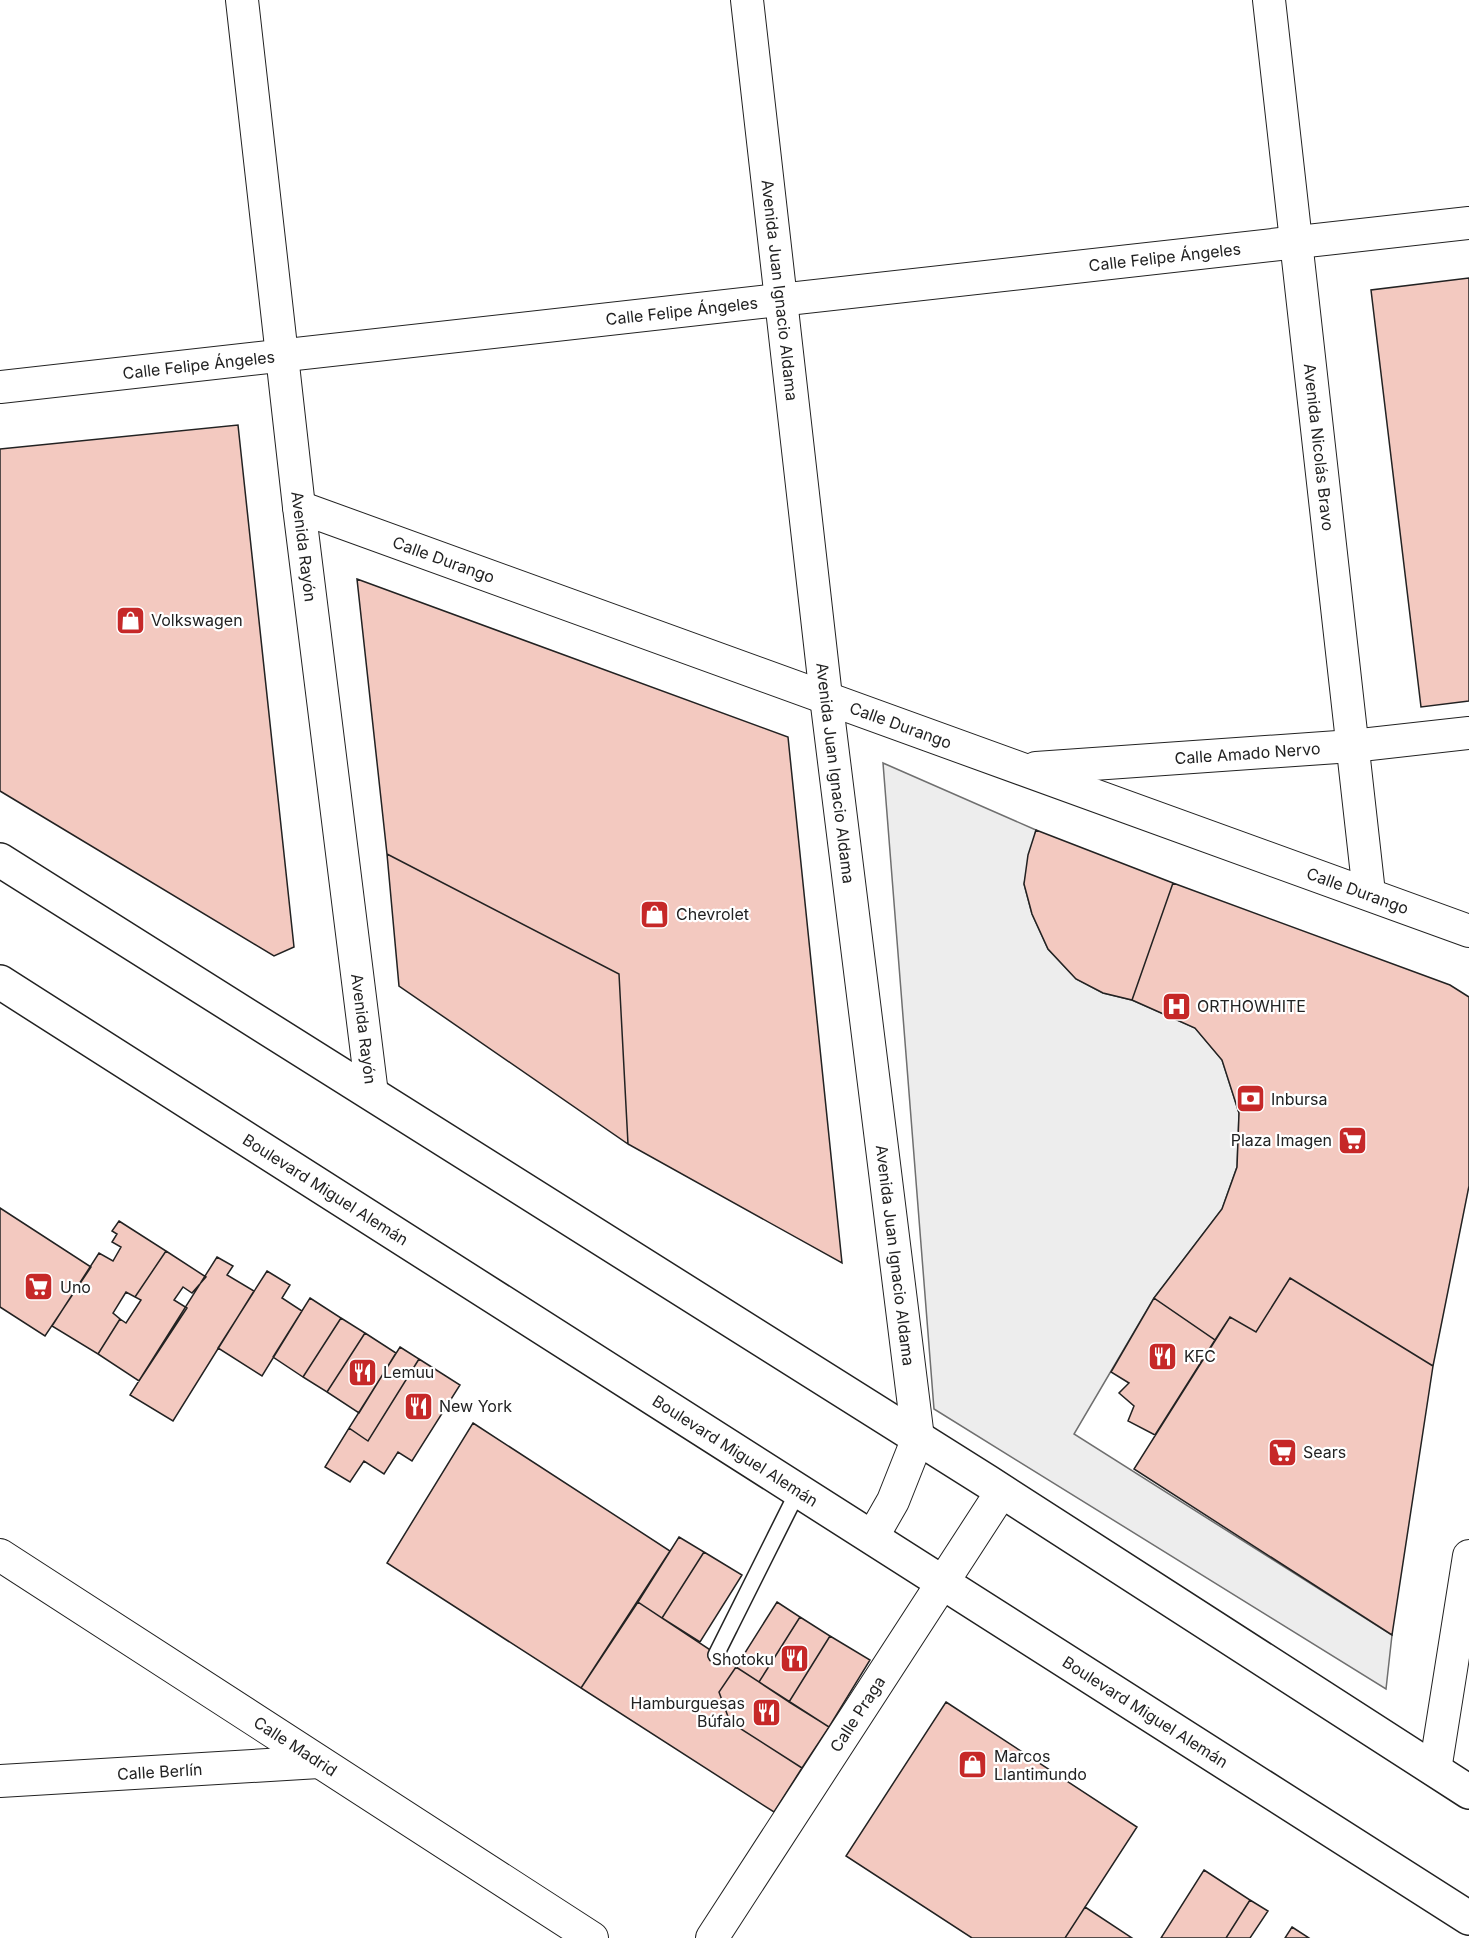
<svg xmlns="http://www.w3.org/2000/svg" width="1469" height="1938" font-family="Inter,sans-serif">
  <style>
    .parking { fill: #ededed; stroke: #6f6f6f; stroke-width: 1.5 }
    .building { fill: #f3c9c0; stroke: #222; stroke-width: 1.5 }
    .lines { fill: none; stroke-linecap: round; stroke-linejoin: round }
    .lane-casing { stroke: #222; stroke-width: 18 }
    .street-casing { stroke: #222; stroke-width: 34 }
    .highway-casing { stroke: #222; stroke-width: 36 }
    .lane { stroke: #fff; stroke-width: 15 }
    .street { stroke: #fff; stroke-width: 32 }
    .highway { stroke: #fff; stroke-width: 33 }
    .labels { text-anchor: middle; stroke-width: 4.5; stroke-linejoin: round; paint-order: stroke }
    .street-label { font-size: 16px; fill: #222; stroke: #fff }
    .poi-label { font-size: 16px; fill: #222; stroke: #fff; text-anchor: start }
  </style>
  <rect width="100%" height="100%" fill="#fff"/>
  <path class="parking" d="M883,763L1036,830L1024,884L1032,914L1048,949L1076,979L1103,993L1132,1000L1195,1028L1222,1060L1239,1113L1237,1167L1222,1209L1154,1298L1074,1434L1392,1635L1386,1689L934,1409Z"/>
  <path class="building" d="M1469,278V701L1421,707L1371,290Z
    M238,425L294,947L274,956L0,791V449Z
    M357,579L788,737L842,1263L628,1144L619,974L387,854Z
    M1036,830L1173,883L1132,1000L1103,993L1076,979L1048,949L1032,914L1024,884L1028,855Z
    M387,854L619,974L628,1144L399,986Z
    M1173,883L1450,985L1469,997V1186L1433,1366L1290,1278L1256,1332L1230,1317L1215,1340L1154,1298L1222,1209L1237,1167L1239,1113L1222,1060L1195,1028L1132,1000Z
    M0,1208L91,1267L45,1336L0,1307Z
    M119,1221L166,1251L135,1297L126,1292L113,1313L120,1319L98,1354L52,1326L99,1253L113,1261L121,1247L112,1242L117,1234L112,1231Z
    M166,1251L206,1277L192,1293L183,1287L174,1300L187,1308L139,1381L98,1354L120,1319L126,1323L141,1300L135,1297Z
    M217,1257L233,1266L227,1275L254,1291L173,1421L130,1395Z
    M267,1271L290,1285L282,1298L302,1311L262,1376L218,1348Z
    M1290,1278L1433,1366L1392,1635L1134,1469L1230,1317L1256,1332Z
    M310,1298L341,1318L303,1377L273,1357Z
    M1154,1298L1215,1340L1155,1435L1128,1421L1134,1406L1119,1393L1129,1383L1111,1372Z
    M341,1318L365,1333L327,1392L303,1377Z
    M365,1333L396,1353L359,1413L327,1392Z
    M400,1347L419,1359L368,1441L349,1428Z
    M419,1359L460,1385L412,1461L398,1452L384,1474L364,1461L350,1482L325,1467L349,1428L368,1441Z
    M473,1423L670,1551L581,1688L387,1563Z
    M679,1537L704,1552L662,1618L638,1602Z
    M704,1552L742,1575L700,1642L662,1618Z
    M638,1602L736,1667L719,1692L730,1722L802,1768L774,1812L581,1688Z
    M777,1602L800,1617L759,1682L736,1667Z
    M800,1617L830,1636L789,1702L759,1682Z
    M830,1636L870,1660L829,1727L789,1702Z
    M736,1667L829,1727L802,1768L730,1722L719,1692Z
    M946,1702L1137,1827L1065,1938H972L846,1856Z
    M1204,1870L1250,1900L1226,1938H1161Z
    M1250,1900L1268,1911L1250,1938H1226Z
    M1085,1907L1132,1938H1065Z
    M1292,1927L1309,1938H1285Z"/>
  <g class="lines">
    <defs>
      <path id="lane" d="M716,1655L799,1489"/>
      <g id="street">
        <path id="s1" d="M242,0L299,507L372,1094"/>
        <path id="s2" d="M747,0L826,697L918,1438L893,1501L873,1536"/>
        <path id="s3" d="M1269,0L1369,893"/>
        <path id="s4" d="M0,387L1469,223"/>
        <path id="s5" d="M299,507L1469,931"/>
        <path id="s6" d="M1036,768L1352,746L1469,733"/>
        <path id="s7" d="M0,1555L592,1938"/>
        <path d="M1435,1770L1469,1556"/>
        <path id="s8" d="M0,1781L319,1762"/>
        <path id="s9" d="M712,1938L1002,1491"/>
      </g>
      <g id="highway">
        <path d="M0,860L988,1482L1469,1792"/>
        <path id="s10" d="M0,982L1469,1918"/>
      </g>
    </defs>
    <use href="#lane" class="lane-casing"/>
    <use href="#street" class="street-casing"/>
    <use href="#highway" class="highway-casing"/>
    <use href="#lane" class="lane"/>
    <use href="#street" class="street"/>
    <use href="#highway" class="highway"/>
  </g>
  <defs>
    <symbol id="shop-square" viewBox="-11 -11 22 22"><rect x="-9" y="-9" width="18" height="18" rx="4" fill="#c62828" stroke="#fff"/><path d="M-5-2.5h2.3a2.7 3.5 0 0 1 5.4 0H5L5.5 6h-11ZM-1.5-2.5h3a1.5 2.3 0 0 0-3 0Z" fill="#fff"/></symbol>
    <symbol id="hospital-square" viewBox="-11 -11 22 22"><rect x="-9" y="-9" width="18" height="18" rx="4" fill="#c62828" stroke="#fff"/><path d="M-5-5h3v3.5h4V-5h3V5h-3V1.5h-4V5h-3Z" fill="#fff"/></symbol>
    <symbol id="bank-square" viewBox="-11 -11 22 22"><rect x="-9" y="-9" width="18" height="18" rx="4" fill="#c62828" stroke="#fff"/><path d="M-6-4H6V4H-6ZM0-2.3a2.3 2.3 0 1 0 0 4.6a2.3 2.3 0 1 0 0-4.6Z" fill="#fff"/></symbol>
    <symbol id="supermarket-square" viewBox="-11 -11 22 22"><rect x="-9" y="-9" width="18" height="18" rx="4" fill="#c62828" stroke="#fff"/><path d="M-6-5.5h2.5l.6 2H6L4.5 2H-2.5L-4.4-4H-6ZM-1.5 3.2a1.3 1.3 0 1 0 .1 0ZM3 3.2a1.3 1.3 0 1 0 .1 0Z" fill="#fff"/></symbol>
    <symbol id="restaurant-square" viewBox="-11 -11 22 22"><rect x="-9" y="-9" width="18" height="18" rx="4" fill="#c62828" stroke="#fff"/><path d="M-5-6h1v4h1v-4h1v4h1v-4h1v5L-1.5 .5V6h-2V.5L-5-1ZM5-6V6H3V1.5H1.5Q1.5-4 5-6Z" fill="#fff"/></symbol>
  </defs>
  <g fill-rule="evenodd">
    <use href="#shop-square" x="114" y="604" width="33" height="33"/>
    <use href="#shop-square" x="638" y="898" width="33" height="33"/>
    <use href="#hospital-square" x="1160" y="990" width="33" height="33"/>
    <use href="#bank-square" x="1234" y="1082" width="33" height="33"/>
    <use href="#supermarket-square" x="1336" y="1124" width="33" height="33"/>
    <use href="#supermarket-square" x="22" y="1270" width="33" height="33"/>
    <use href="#restaurant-square" x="1146" y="1340" width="33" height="33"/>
    <use href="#restaurant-square" x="346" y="1356" width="33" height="33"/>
    <use href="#restaurant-square" x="402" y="1390" width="33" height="33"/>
    <use href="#supermarket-square" x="1266" y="1436" width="33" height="33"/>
    <use href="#restaurant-square" x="778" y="1642" width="33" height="33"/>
    <use href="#restaurant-square" x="750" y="1696" width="33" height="33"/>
    <use href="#shop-square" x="956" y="1748" width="33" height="33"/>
  </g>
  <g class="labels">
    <g class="street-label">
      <text dy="6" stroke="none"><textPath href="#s4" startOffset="1172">Calle Felipe Ángeles</textPath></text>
      <text dy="6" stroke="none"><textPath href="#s2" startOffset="292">Avenida Juan Ignacio Aldama</textPath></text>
      <text dy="6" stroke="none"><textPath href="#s4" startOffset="686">Calle Felipe Ángeles</textPath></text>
      <text dy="6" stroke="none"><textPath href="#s4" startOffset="200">Calle Felipe Ángeles</textPath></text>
      <text dy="6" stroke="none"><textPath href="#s3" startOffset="450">Avenida Nicolás Bravo</textPath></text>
      <text dy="6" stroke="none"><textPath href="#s1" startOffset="550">Avenida Rayón</textPath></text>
      <text dy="6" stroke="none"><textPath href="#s5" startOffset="154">Calle Durango</textPath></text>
      <text dy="6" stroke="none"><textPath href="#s5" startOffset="640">Calle Durango</textPath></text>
      <text dy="6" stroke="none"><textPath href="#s6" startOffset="212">Calle Amado Nervo</textPath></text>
      <text dy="6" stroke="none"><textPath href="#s2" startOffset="778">Avenida Juan Ignacio Aldama</textPath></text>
      <text dy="6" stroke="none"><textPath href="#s5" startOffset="1126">Calle Durango</textPath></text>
      <text dy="6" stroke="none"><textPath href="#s1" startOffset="1036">Avenida Rayón</textPath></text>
      <text dy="6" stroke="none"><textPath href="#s10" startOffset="386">Boulevard Miguel Alemán</textPath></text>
      <text dy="6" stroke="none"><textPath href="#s2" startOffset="1264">Avenida Juan Ignacio Aldama</textPath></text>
      <text dy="6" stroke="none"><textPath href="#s10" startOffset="872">Boulevard Miguel Alemán</textPath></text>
      <text dy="6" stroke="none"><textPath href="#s10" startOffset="1358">Boulevard Miguel Alemán</textPath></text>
      <text dy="6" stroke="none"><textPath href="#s9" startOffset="267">Calle Praga</textPath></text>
      <text dy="6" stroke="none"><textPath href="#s7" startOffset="352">Calle Madrid</textPath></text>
      <text dy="6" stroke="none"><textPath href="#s8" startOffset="160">Calle Berlín</textPath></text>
    </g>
    <g class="poi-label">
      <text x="151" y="626">Volkswagen</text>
      <text x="676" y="920">Chevrolet</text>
      <text x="1197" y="1012">ORTHOWHITE</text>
      <text x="1271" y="1105">Inbursa</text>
      <text x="1332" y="1146" text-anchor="end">Plaza Imagen</text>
      <text x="60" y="1293">Uno</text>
      <text x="1184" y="1362">KFC</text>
      <text x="383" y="1378">Lemuu</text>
      <text x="439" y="1412">New York</text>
      <text x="1303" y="1458">Sears</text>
      <text x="774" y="1665" text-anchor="end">Shotoku</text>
      <text x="745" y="1709" text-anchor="end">Hamburguesas<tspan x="745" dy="18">Búfalo</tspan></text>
      <text x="994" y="1762">Marcos<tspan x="994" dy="18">Llantimundo</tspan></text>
    </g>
  </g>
</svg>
